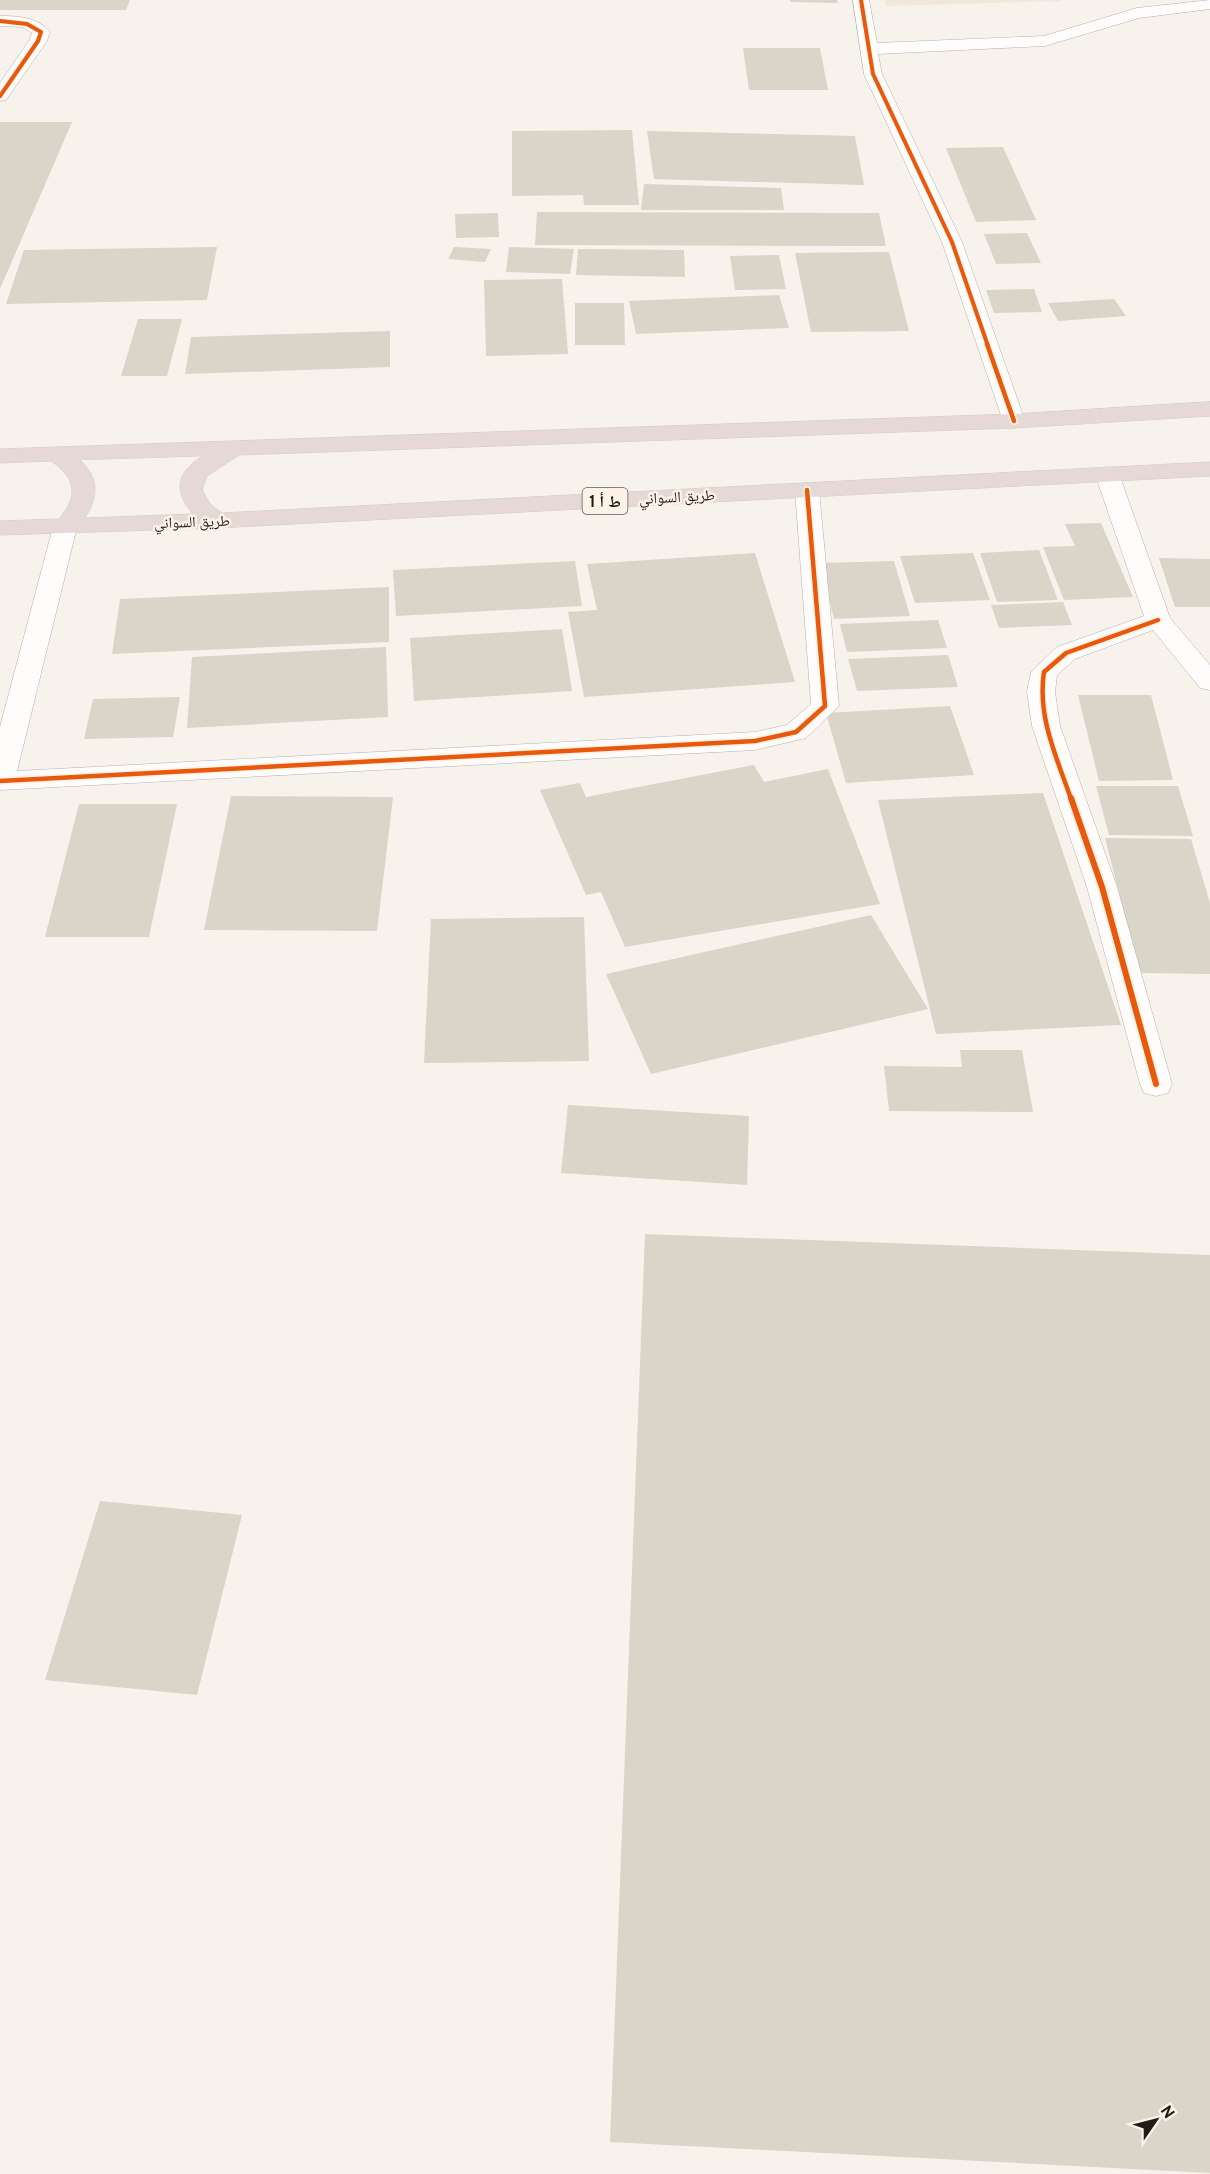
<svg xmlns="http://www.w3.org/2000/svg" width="1210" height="2174" font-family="Overpass,'Noto Naskh Arabic',sans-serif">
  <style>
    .built { fill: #f2e7db }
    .building { fill: #d9d5c9 }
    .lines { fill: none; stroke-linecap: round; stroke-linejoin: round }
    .minor-casing { stroke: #b4b0ac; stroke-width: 1 }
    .highway-casing { stroke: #cfcdca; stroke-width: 1 }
    .minor { fill: #fefdfc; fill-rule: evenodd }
    .highway { fill: #e6d8d4; fill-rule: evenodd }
    .cycleway-far2-casing { stroke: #fcf2e8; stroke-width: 6 }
    .cycleway-far1-casing { stroke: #fcf2e8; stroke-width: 8 }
    .cycleway-casing { stroke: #fcf2e8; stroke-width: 10 }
    .cycleway-far2 { stroke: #e8590c; stroke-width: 4 }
    .cycleway-far1 { stroke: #e8590c; stroke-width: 4.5 }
    .cycleway { stroke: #e8590c; stroke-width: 6 }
    .labels { text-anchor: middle; stroke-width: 5; stroke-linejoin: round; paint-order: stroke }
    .far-street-label { font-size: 15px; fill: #1f1c18; stroke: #fcf2e8 }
    .shield { fill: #fcf2e8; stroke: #615c56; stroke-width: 1.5 }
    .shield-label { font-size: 16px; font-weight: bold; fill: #1f1c18 }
  </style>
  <rect width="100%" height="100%" fill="#f7f2ec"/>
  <path class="built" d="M885,0H1061V1L886,6Z"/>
  <path class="building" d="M0,0H130L126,10H0Z
    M790,0H837L838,3L790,2Z
    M743,48H820L828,90H749Z
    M0,122H72L0,289Z
    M632,130L639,205H584L583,195L512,196V131Z
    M647,131L855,136L864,185L654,179Z
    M1003,147L1036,220L976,222L946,148Z
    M644,184L781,188L784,210H641Z
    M537,212L879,213L886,246L535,245Z
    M498,213L499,237L456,238L455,214Z
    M1027,233L1041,263L996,264L984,234Z
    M217,247L207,300L6,304L24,250Z
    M454,247L491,249L485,262L448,259Z
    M509,247L574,249L570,274L506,272Z
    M578,249L684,250L685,277L576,275Z
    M889,252L909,331L811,332L795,253Z
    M779,255L786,289L735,290L730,256Z
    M562,279L568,354L486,356L484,280Z
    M1034,289L1042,312L994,313L986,290Z
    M779,295L789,328L636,334L629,301Z
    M1114,299L1126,316L1058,321L1048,303Z
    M575,303H624L625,345H575Z
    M138,319H182L167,376H121Z
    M390,331V367L185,374L191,337Z
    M1101,523L1133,597L1064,600L1043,547L1075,546L1065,524Z
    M1039,550L1058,600L997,602L980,553Z
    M755,553L795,682L584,697L568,612L597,610L587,564Z
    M973,553L990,600L915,603L900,556Z
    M1159,558L1210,559V607H1175Z
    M575,561L582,606L396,616L393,570Z
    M894,561L910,616L834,619L820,563Z
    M389,587V642L112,654L120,599Z
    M1063,602L1072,625L999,628L991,605Z
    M938,620L947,648L847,652L840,624Z
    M562,629L572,691L414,701L410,638Z
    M386,647L388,717L187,728L192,657Z
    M948,655L958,687L857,691L848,659Z
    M1078,695H1151L1173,780L1099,781Z
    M180,697L173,737L84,739L93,699Z
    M950,706L974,775L846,783L826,713Z
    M754,765L764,782L828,769L880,904L625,947L601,892L586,895L540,790L580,783L586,797Z
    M1096,786H1178L1193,836L1109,835Z
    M1043,793L1121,1025L936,1034L878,800Z
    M231,796L393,797L377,931L204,930Z
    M79,804H177L149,937H45Z
    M1105,838L1191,839L1210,903V974L1139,973Z
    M871,915L928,1009L651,1074L606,974Z
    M584,917L589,1061L424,1063L431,919Z
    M960,1050H1022L1033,1112L889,1111L884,1066L962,1067Z
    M568,1105L749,1116L747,1185L561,1173Z
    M645,1234L1210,1255V2173L610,2142Z
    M100,1501L242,1515L197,1695L45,1680Z"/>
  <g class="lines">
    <defs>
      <path id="minor" d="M853,0H869L877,43L1044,36L1137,8L1210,0V9L1139,18L1045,46L878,54L882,74L962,242L1025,421L1022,426L1014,428L1006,426L1003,421L942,242L864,74Z
        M0,16C17,16 38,17 50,32L47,41L6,100L0,101V83L29,41L32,33L22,27L0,26Z
        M1107,467L1115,469L1119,474L1170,618L1210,665V690L1200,688L1153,630L1075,659L1057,675L1055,692L1060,726L1117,887L1172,1084L1168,1093L1156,1096L1144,1093L1140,1084L1087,887L1032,726L1027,692L1031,672L1057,647L1144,616L1095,474L1099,469Z
        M807,483L815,485L819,490L839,706L806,738L755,750L0,790V727L53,527L56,522L65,520L74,522L77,527L17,771L755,732L787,725L811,704L795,490L799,485Z"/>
      <path id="highway" d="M1210,402V416L1014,428L239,455L207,476L202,490L211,505L222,513L1210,462V476L217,528L0,535V521L59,519C79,495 76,478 51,461L0,463V449L1014,414ZM202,456C176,474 173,490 193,514L85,518C99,496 99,478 80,460Z"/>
    </defs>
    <use href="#minor" class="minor-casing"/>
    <use href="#highway" class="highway-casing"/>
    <use href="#minor" class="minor"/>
    <use href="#highway" class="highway"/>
    <defs>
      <path id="cycleway-far2" d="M861,0L873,74L952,242L988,346
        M0,21L27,24L41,32L38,41L0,96"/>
      <path id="cycleway-far1" d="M987,344L1014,421
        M0,781L755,741L796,732L825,706L807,490
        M1071,799C1057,758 1037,717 1044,672L1066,653L1158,620"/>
      <path id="cycleway" d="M1071,798L1102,887L1156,1084"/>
    </defs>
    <use href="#cycleway-far2" class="cycleway-far2-casing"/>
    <use href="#cycleway-far1" class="cycleway-far1-casing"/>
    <use href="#cycleway" class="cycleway-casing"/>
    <use href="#cycleway-far2" class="cycleway-far2"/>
    <use href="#cycleway-far1" class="cycleway-far1"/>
    <use href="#cycleway" class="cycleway"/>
  </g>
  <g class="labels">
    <g class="far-street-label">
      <text transform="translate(677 497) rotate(-3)" y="5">طريق السواني</text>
      <text transform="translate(192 522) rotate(-2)" y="5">طريق السواني</text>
    </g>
    <rect class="shield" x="582.5" y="488" width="45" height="26" rx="4.5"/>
    <g class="shield-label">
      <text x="605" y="507">ط أ 1</text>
    </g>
  </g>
  <g transform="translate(1156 2120) rotate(55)" stroke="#fcf2e8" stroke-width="4.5" paint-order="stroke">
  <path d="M0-4.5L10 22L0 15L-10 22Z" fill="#1f1c18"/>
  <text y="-9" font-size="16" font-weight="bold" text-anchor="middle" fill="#1f1c18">N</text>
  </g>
</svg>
